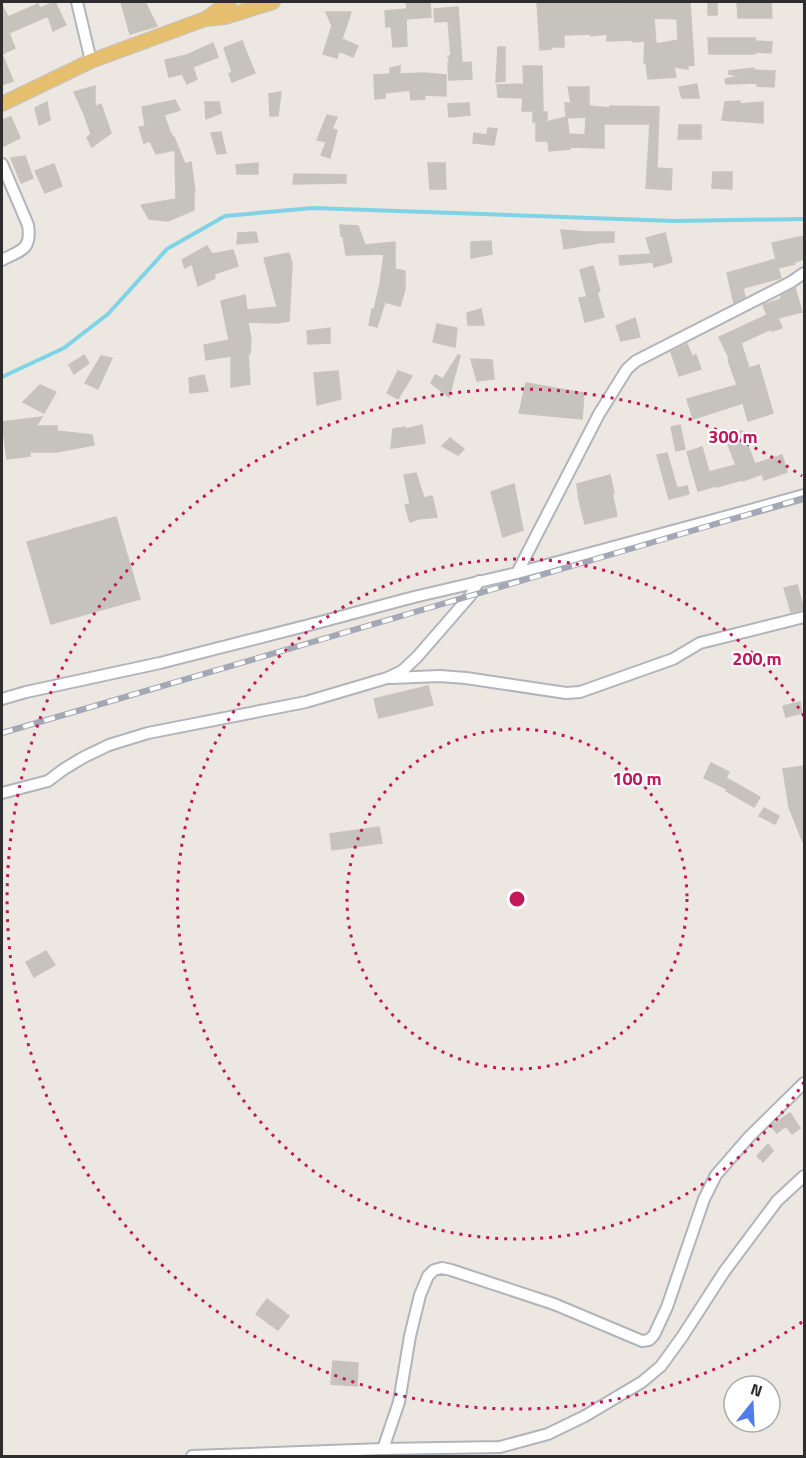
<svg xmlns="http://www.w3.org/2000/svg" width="806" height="1458" font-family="'Titillium Web',sans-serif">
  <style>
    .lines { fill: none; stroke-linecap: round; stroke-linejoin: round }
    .stream { stroke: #7ed4e6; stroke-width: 4 }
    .building { fill: #c6c2bc; stroke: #c9c3bb; stroke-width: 1.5; fill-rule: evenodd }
    .minor-casing { stroke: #b2b4bc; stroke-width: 14 }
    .major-casing { stroke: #c4c4c4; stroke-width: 16 }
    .minor { stroke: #fff; stroke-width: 10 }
    .major { stroke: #e6bf6e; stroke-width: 14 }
    .rail-casing { stroke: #a4a8b6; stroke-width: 6 }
    .rail { stroke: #fff; stroke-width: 4; stroke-dasharray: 11; stroke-linecap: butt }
    .ring { fill: none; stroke: #c2185b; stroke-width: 3; stroke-dasharray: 3 6 }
    .centre { fill: #c2185b; stroke: #fff; stroke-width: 3 }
    .ring-label { font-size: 18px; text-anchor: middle; font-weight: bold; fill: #c2185b; stroke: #fff; stroke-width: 4.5; stroke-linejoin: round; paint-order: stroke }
  </style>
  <rect width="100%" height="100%" fill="#ede7e1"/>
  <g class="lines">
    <path class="stream" d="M2,377L64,348L108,314L167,249L225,216L313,208L674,221L804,219"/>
  </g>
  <path class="building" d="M55,2L66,25L53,31L48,16L9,33L15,48L2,54V5L8,17L38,4L40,8Z
    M121,2H145L157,26L130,34Z
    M406,2H430L431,17L406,19L407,46L393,47L391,26L386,27L385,11L407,9Z
    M537,2H613V4L631,2H663V3L690,2L694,65L687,66L688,69L674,67L676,77L648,79L646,63H644L645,41L633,42L632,40L607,41V34L591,36V34L564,35V47H551V49L540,50ZM654,18L677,19L678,40L656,44Z
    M708,2H717V15H708Z
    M737,2H771L772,18H738Z
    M458,7L462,63L471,62L472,79L449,80L448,63H450L448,56H451L448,21L435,22L434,9Z
    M326,12H351L342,39L358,46L353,57L339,51L337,58L323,54L332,26Z
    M708,38H755V41L772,42L771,53L755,52V54H709Z
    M242,41L255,73L232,82L229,74L232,72L224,48Z
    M213,43L218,57L193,67L197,79L187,84L182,74L169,77L165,60L187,55Z
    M498,47H505V81L496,82Z
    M2,54L13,81L2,85Z
    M400,66V74L424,73L446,75V96L424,95L425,99L411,100L410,90L385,93V98L375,99L374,75L390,74V68Z
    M523,66H542L543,112H547V122L566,117L565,103H571L568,87H589V106L610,108V106L659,107L657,168L672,169L671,190L646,188L650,124H604V148L570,147V149L549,151L548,141H536V122H533V111H522L523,98L498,97L497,85L524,84ZM586,117L585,135L569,134L567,118Z
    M754,68V70L775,71L774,87L757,86L758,83L726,84L725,79L740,76L729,74V71Z
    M697,84L699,98H682L679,87Z
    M95,86V107L101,104L111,133L92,147L87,138L91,134L84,114L74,92Z
    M281,92L278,116H270L269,94Z
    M175,100L180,110L164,115L170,132L168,133H171L173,138L174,137L185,164L191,162L195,192H194V210L168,221L149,219L141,205L176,199L175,150L156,154L150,141L144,143L139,127L145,126L142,107Z
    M740,101V104L763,102V123L722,120L725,102Z
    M47,102L50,120L39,125L35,108Z
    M205,102H219L221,113L206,119Z
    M469,103L470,115L449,117L448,104Z
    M327,115L337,117L332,129L337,130L330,158L321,155L328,138L326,142L317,140Z
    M11,117L20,138L4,146L2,140V120Z
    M679,125H701V139H678Z
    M488,128L497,129L494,145L473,143L474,133L487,135Z
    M221,132L226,153L217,154L211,133Z
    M25,156L33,178L21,183L11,158Z
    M258,163V174H237L236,165Z
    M428,163H445L446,189H430Z
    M54,164L62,186L45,193L35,171Z
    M713,172H732V189L712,188Z
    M294,174L346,175V183L293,184Z
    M340,225L358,226L365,245L395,242V269L405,271V289L400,306L385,302L377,327L369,325L372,309L374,310L380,284L384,254L346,255L343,236H341Z
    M561,230L586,232H614V242L599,243L564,249Z
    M256,232L258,242L237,244L238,233Z
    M665,233L672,262L654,267L653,262L620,265L619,256L651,254L646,238Z
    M804,236V259L795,262V264L778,268L781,278L743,288L745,297L734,303L727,273L776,259L772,243Z
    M491,241L492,254L471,258V242Z
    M207,246L212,254L233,250L238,266L214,274L215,278L198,286L192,264L185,268L182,260Z
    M289,253L292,264L289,321L277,323L248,322L251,340L250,354H248L250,384L231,387V356L206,360L204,345L229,340L221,301L245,295L247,310L277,307L264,258Z
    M593,266L600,291L597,292L604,317L585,322L579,298L587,297L580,270Z
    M795,288L802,312L778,318L782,328L772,331L771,329L741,343L749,368L759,365L773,413L748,421L743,403L693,419L687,399L737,385L728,360H730L719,337L767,315L763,305L781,299V296Z
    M481,309L484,325H468L467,313Z
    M635,318L640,337L621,341L616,326Z
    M437,324L457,328L455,347L433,342Z
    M330,328V343L308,344L307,331Z
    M687,344L692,356L696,355L701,369L679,376L671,352Z
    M84,355L89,363L74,374L69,365Z
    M458,355L460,356L449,397L431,383L435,375L443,379Z
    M101,356L112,358L98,389L85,383Z
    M471,359L492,360L494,379L477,381Z
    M338,371L341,399L317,405L314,373Z
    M398,371L412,376L398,399L387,393Z
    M204,375L208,391L190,393L189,378Z
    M526,383L584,393L582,419L519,413Z
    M40,385L56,392L44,413L23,402Z
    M42,417L36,426H57V431L92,435L94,445L57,452H30V456L7,459L2,422Z
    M422,425L425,443L391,448L393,429L405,427L406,429Z
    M680,425L685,449L676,451L671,427Z
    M742,431L755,464L782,455L787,472L764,480L762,474L743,481L742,480L717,487L716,486L698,491L687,452L702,447L709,472L736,465L725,437Z
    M450,438L464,449L458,455L442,446Z
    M667,453L677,488L687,486L689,494L669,499L657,455Z
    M416,473L424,498L432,496L437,517L418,519L410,522L405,505L410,504L404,475Z
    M610,475L614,493H612L617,516L585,524L579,500L577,484Z
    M514,484L523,530L503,537L491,492Z
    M116,517L140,599L51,624L27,542Z
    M797,585L804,609L791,612L784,588Z
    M428,686L433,705L379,718L374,699Z
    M800,702L802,713L786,717L783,706Z
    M711,763L729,772L726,778L760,797L754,807L726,791L727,789L704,778Z
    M804,766V845L789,807L783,769Z
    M764,808L779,816L775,824L759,816Z
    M379,827L382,843L332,850L330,834Z
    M46,951L55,965L34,977L26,962Z
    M790,1113L800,1128L792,1134L786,1126L777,1133L771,1126Z
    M768,1144L773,1151L763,1162L757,1156Z
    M267,1299L289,1316L278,1330L256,1314Z
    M333,1361L358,1363L357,1386L331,1384Z"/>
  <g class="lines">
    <defs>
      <path id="minor" d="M77,2L91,61
        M2,164L28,225C32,250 21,250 2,260
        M517,573L599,414L627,369L636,361L791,282L804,273
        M391,678L440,676L466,678L566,693L580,692L673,659L700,643L804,617
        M2,699L26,692L160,663L313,624L414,597L517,573L743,512L804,495
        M2,793L48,781L64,769L84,757L109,745L148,733L306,702L387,678L402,671L417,657L470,596L479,581
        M383,1449L399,1402L410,1336L420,1295L428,1276L434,1270L442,1268L451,1270L554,1304L642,1341L649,1340L654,1335L667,1307L704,1199L716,1175L749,1137L804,1083
        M192,1456L383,1449L500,1447L548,1434L585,1416L642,1382L661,1366L682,1337L724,1272L777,1201L804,1176"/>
      <path id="major" d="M207,18L229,2
        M2,104L91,61L205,19L225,17L273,2"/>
    </defs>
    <use href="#minor" class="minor-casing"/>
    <use href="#major" class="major-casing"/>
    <use href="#minor" class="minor"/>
    <use href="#major" class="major"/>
    <defs>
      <path id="rail" d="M2,733L804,498"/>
    </defs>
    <use href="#rail" class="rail-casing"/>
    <use href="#rail" class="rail"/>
  </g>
  <g class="ring">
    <circle cx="517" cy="899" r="170"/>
    <path d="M804 1082A340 340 0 1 1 804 716"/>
    <path d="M802 1322A510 510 0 1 1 802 476"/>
  </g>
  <circle cx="517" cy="899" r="9" class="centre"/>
  <g class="ring-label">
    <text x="733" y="443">300 m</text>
    <text x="757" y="665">200 m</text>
    <text x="637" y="785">100 m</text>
  </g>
  <rect width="806" height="1458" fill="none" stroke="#2d2d2d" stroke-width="6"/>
  <g transform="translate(752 1404) rotate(18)"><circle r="28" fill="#ffffff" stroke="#ababab" stroke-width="1.5"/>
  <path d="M0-4.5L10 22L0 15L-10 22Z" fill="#507bec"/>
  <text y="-9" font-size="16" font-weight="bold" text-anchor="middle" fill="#2d2d2d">N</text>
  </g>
</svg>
